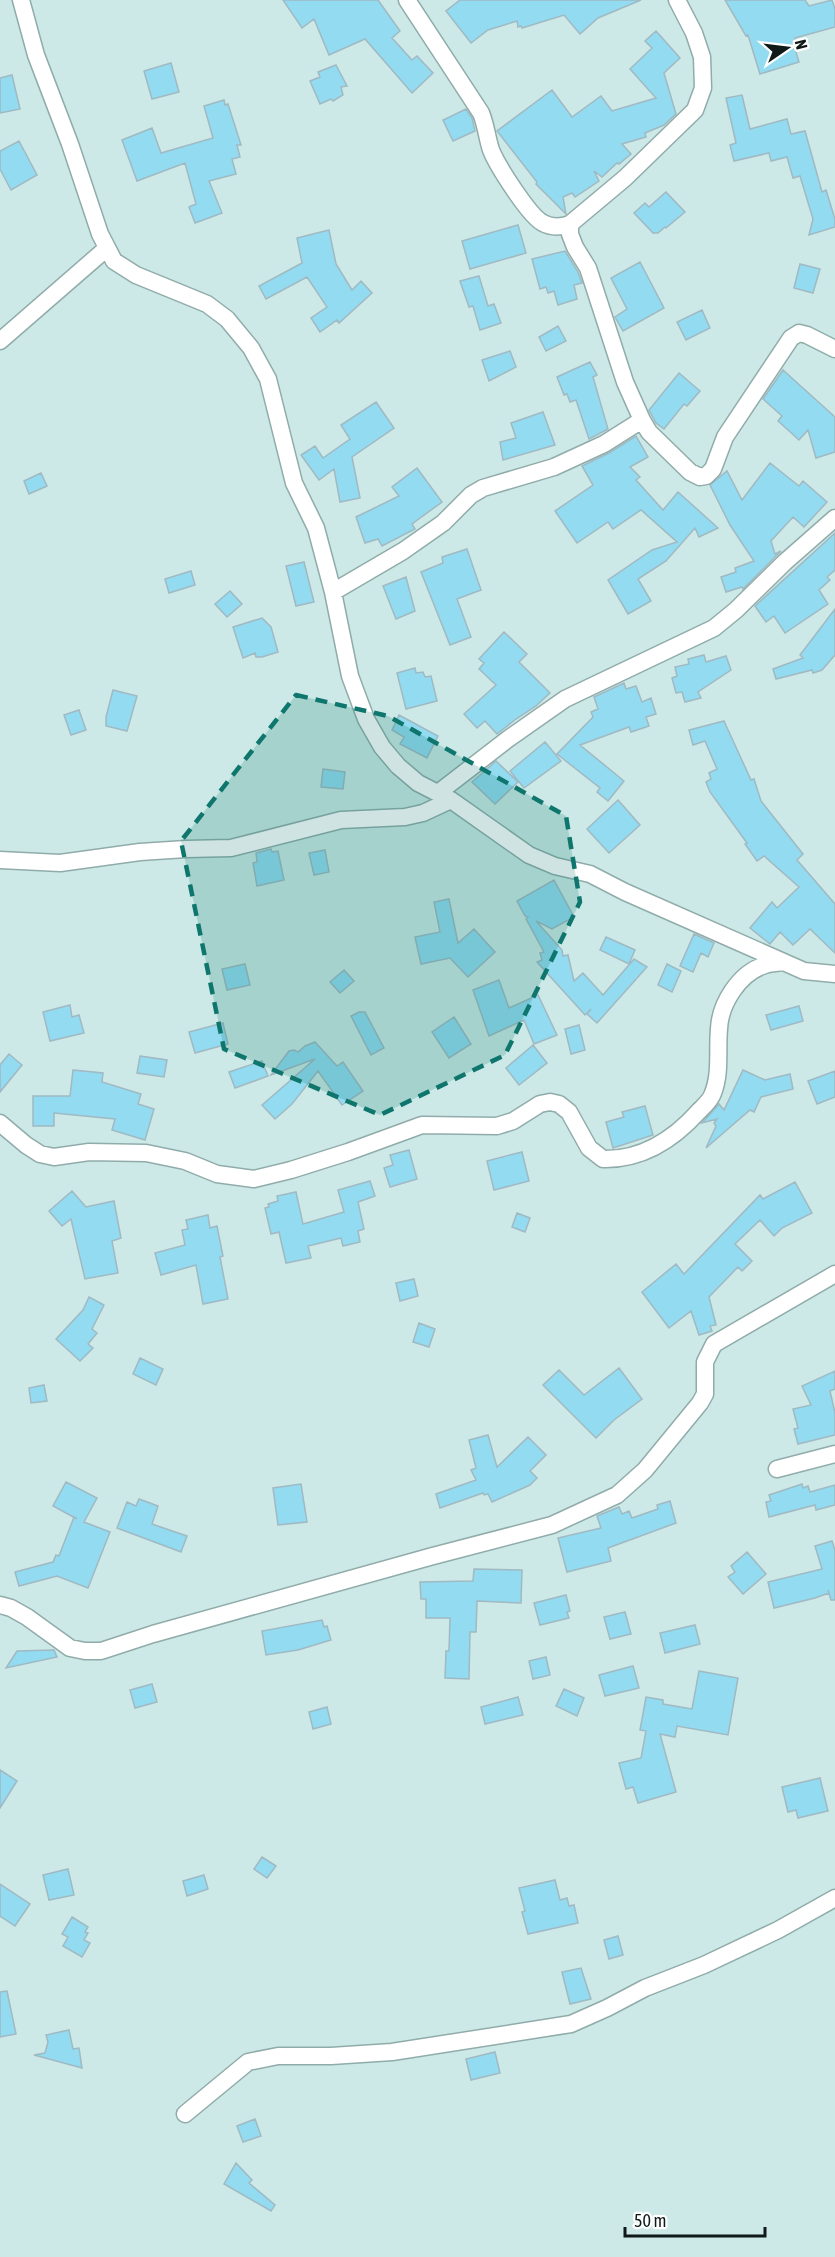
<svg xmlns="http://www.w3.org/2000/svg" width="835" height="2257" font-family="'Asap Condensed',sans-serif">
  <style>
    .building { fill: #92dbf1; stroke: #a0b9c2; stroke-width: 1.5 }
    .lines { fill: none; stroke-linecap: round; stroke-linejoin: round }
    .minor-casing { stroke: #90acaa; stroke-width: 19 }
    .minor { stroke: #fff; stroke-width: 16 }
    .marked { fill: #0f766e; fill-opacity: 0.2; stroke: #0f766e; stroke-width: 4.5; stroke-dasharray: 12 8; stroke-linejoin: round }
  </style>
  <rect width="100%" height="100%" fill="#cce9e7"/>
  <path class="building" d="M283,0H378L400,31L392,38L412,60L417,56L433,73L412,93L365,39L329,55L314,19L302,28Z
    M460,0H641L598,18L580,34L564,15L522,28L521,26L518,27L517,21L488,30L471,43L446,11Z
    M725,0H805L809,6L832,0L835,9V27L795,38L796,41L793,42L799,62L760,74L748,35L746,36Z
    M656,31L680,58L664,73L676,114L664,125L645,133L646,137L622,144L631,154L619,164L617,163L602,177L594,171L599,181L575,197L572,193L563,197L566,214L536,184L537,182L497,131L552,90L572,117L601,96L612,111L656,98L630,69L652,48L645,41Z
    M171,63L179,92L152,99L144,71Z
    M336,65L347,86L341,87L343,95L333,101L331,99L320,104L310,81L320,77L318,72Z
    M12,75L20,109L0,113V78Z
    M742,95L750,129L787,119L791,134L805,131L822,192L826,190L835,219V227L809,235L813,219L800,176L793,178L787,157L771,161L769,153L734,161L730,145L736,143L726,98Z
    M224,100L225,105L228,104L241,145H237L240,157L232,159L236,174L209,181L222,213L195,223L189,207L196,204L185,163L137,181L122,140L152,128L161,153L213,138L204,106Z
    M466,109L472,118L475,131L453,141L443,120Z
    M19,141L37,175L11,190L0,169V151Z
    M666,192L685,212L666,228L665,227L658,233H653L634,213L645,203L649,207Z
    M518,225L526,253L470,269L462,241Z
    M329,230L336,264L352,290L361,281L372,293L339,323L337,320L320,332L311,318L327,307L307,277L266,299L259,286L302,263L297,238Z
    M565,251L578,272L582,283L574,285L577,299L558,305L554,291L548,293L546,287L540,289L532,259Z
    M640,262L664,308L623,331L615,317L627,309L611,278Z
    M800,264L820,269L813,293L794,288Z
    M479,276L488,306L494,304L501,323L480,330L473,306L469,307L460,281Z
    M702,310L710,328L686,340L677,322Z
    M558,326L566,341L546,351L539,337Z
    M510,351L516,367L489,381L482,360Z
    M590,362L597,375L593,377L608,429L589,439L576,400L570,402L567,394L564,395L557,377Z
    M783,370L835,417V452L816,458L808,430L799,440L778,421L782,416L763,399Z
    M679,373L700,391L687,406L684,404L664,429L656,423L649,410Z
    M376,402L394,428L352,457L360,498L340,502L334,469L319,480L301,455L315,446L323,458L350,439L341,425Z
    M543,412L555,445L503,460L500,442L516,438L511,423Z
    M636,436L648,457L630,467L640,477L636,480L663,510L678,492L718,528L699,537L695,528L666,561L638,579L651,601L628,614L608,580L652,550L677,542L641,510L613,529L608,522L577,543L555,511L593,485L582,466L609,453Z
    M770,463L799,486L803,481L827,502L804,527L793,517L771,541L775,554L781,551L743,589L742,587L726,592L721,577L736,572L735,568L754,561L730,525L710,485L727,471L742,500Z
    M417,468L442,502L412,524L415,529L382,546L378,539L365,543L356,517L399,496L392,487Z
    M41,473L47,486L29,494L24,481Z
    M835,533V570L827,577L830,580L819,590L828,604L785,633L774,616L766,622L755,606Z
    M467,549L481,590L457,599L471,637L450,645L421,572L443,563L442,557Z
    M304,562L314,602L296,606L286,566Z
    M191,571L195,585L169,593L165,579Z
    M406,577L415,611L396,619L383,586Z
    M230,591L242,604L227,617L215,604Z
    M835,609V655L822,670L813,673L812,670L776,679L773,669L803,658L800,655Z
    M262,618L271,627L278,652L262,657H256L255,653L243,658L233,627Z
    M504,632L527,654L519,662L550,693L536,706L516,719L497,734L485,721L477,728L464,714L496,685L479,669L484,663L479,659Z
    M704,655L706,662L726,656L731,670L698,692L701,698L685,702L682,692L676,693L672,678L677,676L675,667L689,664L688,659Z
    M415,668L416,673L423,672L425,677L431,676L437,701L406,709L397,673Z
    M624,683L626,689L636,686L642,702L651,698L656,714L646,717L649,726L631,732L629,727L580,745L624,781L608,801L597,792L600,788L557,754L593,717L591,712L598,709L594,697Z
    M113,690L137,696L127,731L106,726V717Z
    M79,710L86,730L71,735L64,715Z
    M399,715L438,736L427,758L400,744L404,737L392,730Z
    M724,721L751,780L754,779L761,801L803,854L797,860L835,904V953L810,929L793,945L780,932L770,944L750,928L772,902L777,908L799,887L764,856L757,861L745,844L747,843L710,792L706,782L711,779L709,773L717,769L705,741L693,745L689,730Z
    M545,742L561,761L524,788L510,771Z
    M496,761L518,782L495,804L472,782Z
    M323,769L345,772L343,789L321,787Z
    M618,800L640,825L609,853L587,829Z
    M271,849L272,852L278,851L284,880L257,886L253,863L257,862L256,853Z
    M325,850L329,872L314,875L309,853Z
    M554,880L574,917L552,929L536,921L562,950L563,956L568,955L574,981L583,973L603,995L634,959L647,967L597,1023L587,1014L591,1009L585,1015L537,962L542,960L540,953L544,952L526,919L528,917L525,916L517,901Z
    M449,899L458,943L474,929L495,952L468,977L450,958L421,964L415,937L440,932L434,902Z
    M694,934L714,943L708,957L701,953L693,972L680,966Z
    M606,937L635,950L629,964L600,950Z
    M245,964L250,985L227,990L222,969Z
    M667,964L681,971L672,992L658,985Z
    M344,970L354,981L340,993L330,982Z
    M499,980L509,1008L538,995L557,1035L534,1044L524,1020L489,1036L473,990Z
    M70,1005L72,1017L79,1015L84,1033L50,1041L43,1012Z
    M799,1006L803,1021L771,1030L766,1015Z
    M359,1012H365L384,1048L371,1055L351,1016Z
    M454,1017L471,1044L449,1058L432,1032Z
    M223,1023L228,1044L195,1053L189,1032Z
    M579,1025L585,1050L571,1054L565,1029Z
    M315,1042L337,1066L343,1062L363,1091L342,1105L318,1071L292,1104L275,1119L262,1105L315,1059L271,1075L289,1051L294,1050L298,1052L305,1046Z
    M533,1045L547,1063L519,1085L506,1068Z
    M9,1054L22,1065L0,1092V1065Z
    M140,1056L167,1060L164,1077L137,1073Z
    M262,1061L268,1076L235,1088L229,1072Z
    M73,1070L103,1073L102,1082L141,1094L138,1104L154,1109L145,1140L112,1130L115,1119L54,1113V1126H33V1096H70Z
    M743,1070L765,1080L790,1074L793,1089L761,1097L754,1112L750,1110L706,1148L716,1126L714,1123L717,1119L702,1123L719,1104L724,1110Z
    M835,1071V1097L817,1104L808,1081Z
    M645,1106L653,1135L613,1148L606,1122L624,1117L622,1112Z
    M409,1150L417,1179L390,1187L384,1168L393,1165L390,1155Z
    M522,1152L529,1181L494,1190L487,1161Z
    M370,1181L375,1196L358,1202L364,1229L358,1231L360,1242L343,1246L341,1238L308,1246L311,1258L286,1263L279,1232L271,1234L265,1208L269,1207L268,1204L278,1201L277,1196L296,1192L303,1224L344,1212L338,1190Z
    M795,1182L812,1213L782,1228L774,1236L760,1220L735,1244L752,1261L742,1271L738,1267L709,1297L716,1325L710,1326L712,1331L699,1335L691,1311L669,1328L642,1292L676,1264L684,1274L760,1195L763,1199Z
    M72,1191L86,1207L114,1201L121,1238L112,1241L118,1273L85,1279L71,1219L62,1226L49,1211Z
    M517,1213L530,1218L525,1232L512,1227Z
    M208,1215L210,1228L217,1226L223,1256L220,1257L228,1299L203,1304L196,1265L161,1275L155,1253L185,1245L182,1230L188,1229L186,1220Z
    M414,1279L418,1296L400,1301L396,1283Z
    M89,1297L104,1305L92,1329L97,1333L88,1344L93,1348L80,1361L56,1339L83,1310Z
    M419,1323L435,1329L429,1347L413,1342Z
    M140,1358L163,1369L156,1385L133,1374Z
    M619,1368L642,1399L614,1420L596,1438L543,1385L559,1370L584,1395Z
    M835,1371V1389L830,1391L835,1413V1435L798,1444L794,1429L798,1428L793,1409L811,1405L802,1386Z
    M44,1385L47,1401L31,1403L29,1388Z
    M488,1435L497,1467L528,1437L546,1455L530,1471L537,1478L530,1485L492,1502L488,1494L484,1495L483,1493L440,1508L436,1494L476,1480L471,1470L476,1468L469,1440Z
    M66,1482L97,1498L84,1522L110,1532L88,1588L57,1576L19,1586L15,1572L53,1562L56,1555L59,1556L74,1517L77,1519L53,1506Z
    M301,1484L307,1522L278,1525L273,1488Z
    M802,1484L803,1488L808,1486L810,1492L835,1485V1505L816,1510L815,1505L769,1517L766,1502L771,1501L769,1495Z
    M139,1499L158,1506L152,1524L187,1536L181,1552L117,1528L127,1502L136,1506Z
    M670,1501L676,1523L608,1548L611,1561L567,1572L558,1538L601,1528L597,1516L619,1507L622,1514L629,1511L632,1518L658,1509L657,1505Z
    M832,1541L835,1550V1600H831L828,1590L829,1593L815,1598L774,1608L768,1582L822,1569L815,1546Z
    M747,1552L766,1574L743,1594L728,1577L735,1572L731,1566Z
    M474,1569L522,1570L521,1603L477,1601L476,1632H470L469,1679L445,1678L446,1651H449L450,1618H426V1599H421L420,1582L473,1581Z
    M566,1595L570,1611L567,1612L569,1618L540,1625L534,1603Z
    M625,1612L631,1634L610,1639L604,1617Z
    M322,1620L324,1627L327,1626L331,1640L298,1650L266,1655L262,1631Z
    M695,1625L700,1644L665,1653L660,1633Z
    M54,1650L57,1657L6,1668L17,1651Z
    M546,1657L550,1675L533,1679L529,1661Z
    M633,1666L639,1688L605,1696L599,1675Z
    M699,1671L738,1678L728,1735L677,1726L675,1737L660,1734L676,1792L638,1803L633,1787L626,1789L619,1763L641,1758L646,1731L640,1730L646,1697L663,1700V1704L692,1709Z
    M152,1684L157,1702L135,1708L130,1690Z
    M564,1689L584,1698L577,1716L556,1706Z
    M518,1697L523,1715L485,1724L481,1707Z
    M327,1707L331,1724L313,1729L309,1712Z
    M0,1770L17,1781L0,1808Z
    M820,1778L828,1811L798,1818L796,1810L788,1812L782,1787Z
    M262,1857L276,1866L267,1878L254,1869Z
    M68,1869L74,1895L49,1900L43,1875Z
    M204,1875L208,1889L187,1896L183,1881Z
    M555,1880L560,1900L567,1898L569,1906L574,1905L578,1923L528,1934L522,1912L525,1911L519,1888Z
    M0,1884L30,1904L15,1926L0,1916Z
    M72,1917L88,1927L85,1932L88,1933L84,1940L90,1943L82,1957L63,1946L68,1937L62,1934Z
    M618,1936L623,1955L609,1959L604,1940Z
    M581,1968L591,1999L570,2004L562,1972Z
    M7,1991L16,2034L0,2037V1992Z
    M69,2030L73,2049L79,2048L82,2068L34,2055L45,2053L48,2042L46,2035Z
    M495,2052L500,2073L471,2080L466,2059Z
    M255,2119L261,2136L243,2142L237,2126Z
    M236,2163L252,2180L249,2183L275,2205L271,2211L224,2184Z"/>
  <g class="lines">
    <defs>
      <path id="minor" d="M21,0L36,55L70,144L100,234L114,261L136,275L207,304L227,319L251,348L268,379L294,483L316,528L333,592L350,676L366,719L382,747L398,766L418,783L451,800L529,855L555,866L590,874L625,892L804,971L835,974
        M407,0L481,113C486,125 487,138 491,150C497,165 529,216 543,223C552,228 561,227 570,224
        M677,0L694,33L702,57L703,88L695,110L625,178L570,224V234L575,247L588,268L625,382L642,420L649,432L690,472L700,477L706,476L713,469L725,437L791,338L799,333L807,335L835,349
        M0,341L107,248
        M333,592L403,551L443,523L471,495L483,488L554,467L604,444L642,420
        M438,793L508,739L565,699L714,628L736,610L785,562L835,518
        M0,860L60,863L140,852L186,849L231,848L341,820L405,817L423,813L451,800
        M0,1123L26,1145L40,1154L54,1157L89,1152L146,1153L185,1161L217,1174L254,1179L291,1170L348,1152L422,1125L497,1126L513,1121L540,1104L550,1102L559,1104L569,1112L589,1148L603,1159C642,1160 674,1139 699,1111C704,1106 711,1100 713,1093C721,1073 717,1050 719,1029C720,1004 739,973 765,965C770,963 777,963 783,962
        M777,1469L835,1454
        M0,1605L11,1608L27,1617L70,1648L85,1651H101L153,1634L433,1556L552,1525L617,1495L645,1470L700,1403L705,1394V1362L714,1344L835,1274
        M185,2114L248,2062L278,2056H331L392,2052L571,2024L607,2008L645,1988L704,1965L778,1930L835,1898"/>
    </defs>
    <use href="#minor" class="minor-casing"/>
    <use href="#minor" class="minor"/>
  </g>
  <path class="marked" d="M296,695L388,716L566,816L580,902L505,1055L380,1115L224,1049L181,841Z"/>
  <g transform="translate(787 48) rotate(76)" stroke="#ffffff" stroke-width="4.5" paint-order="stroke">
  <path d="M0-4.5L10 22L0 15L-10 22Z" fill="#0e1918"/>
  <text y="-9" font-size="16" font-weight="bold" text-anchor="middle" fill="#0e1918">N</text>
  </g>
  <path d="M625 2227v9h140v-9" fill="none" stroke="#0e1918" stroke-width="3"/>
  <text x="634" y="2227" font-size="18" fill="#0e1918" stroke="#ffffff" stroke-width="4.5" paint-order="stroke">50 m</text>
</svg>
